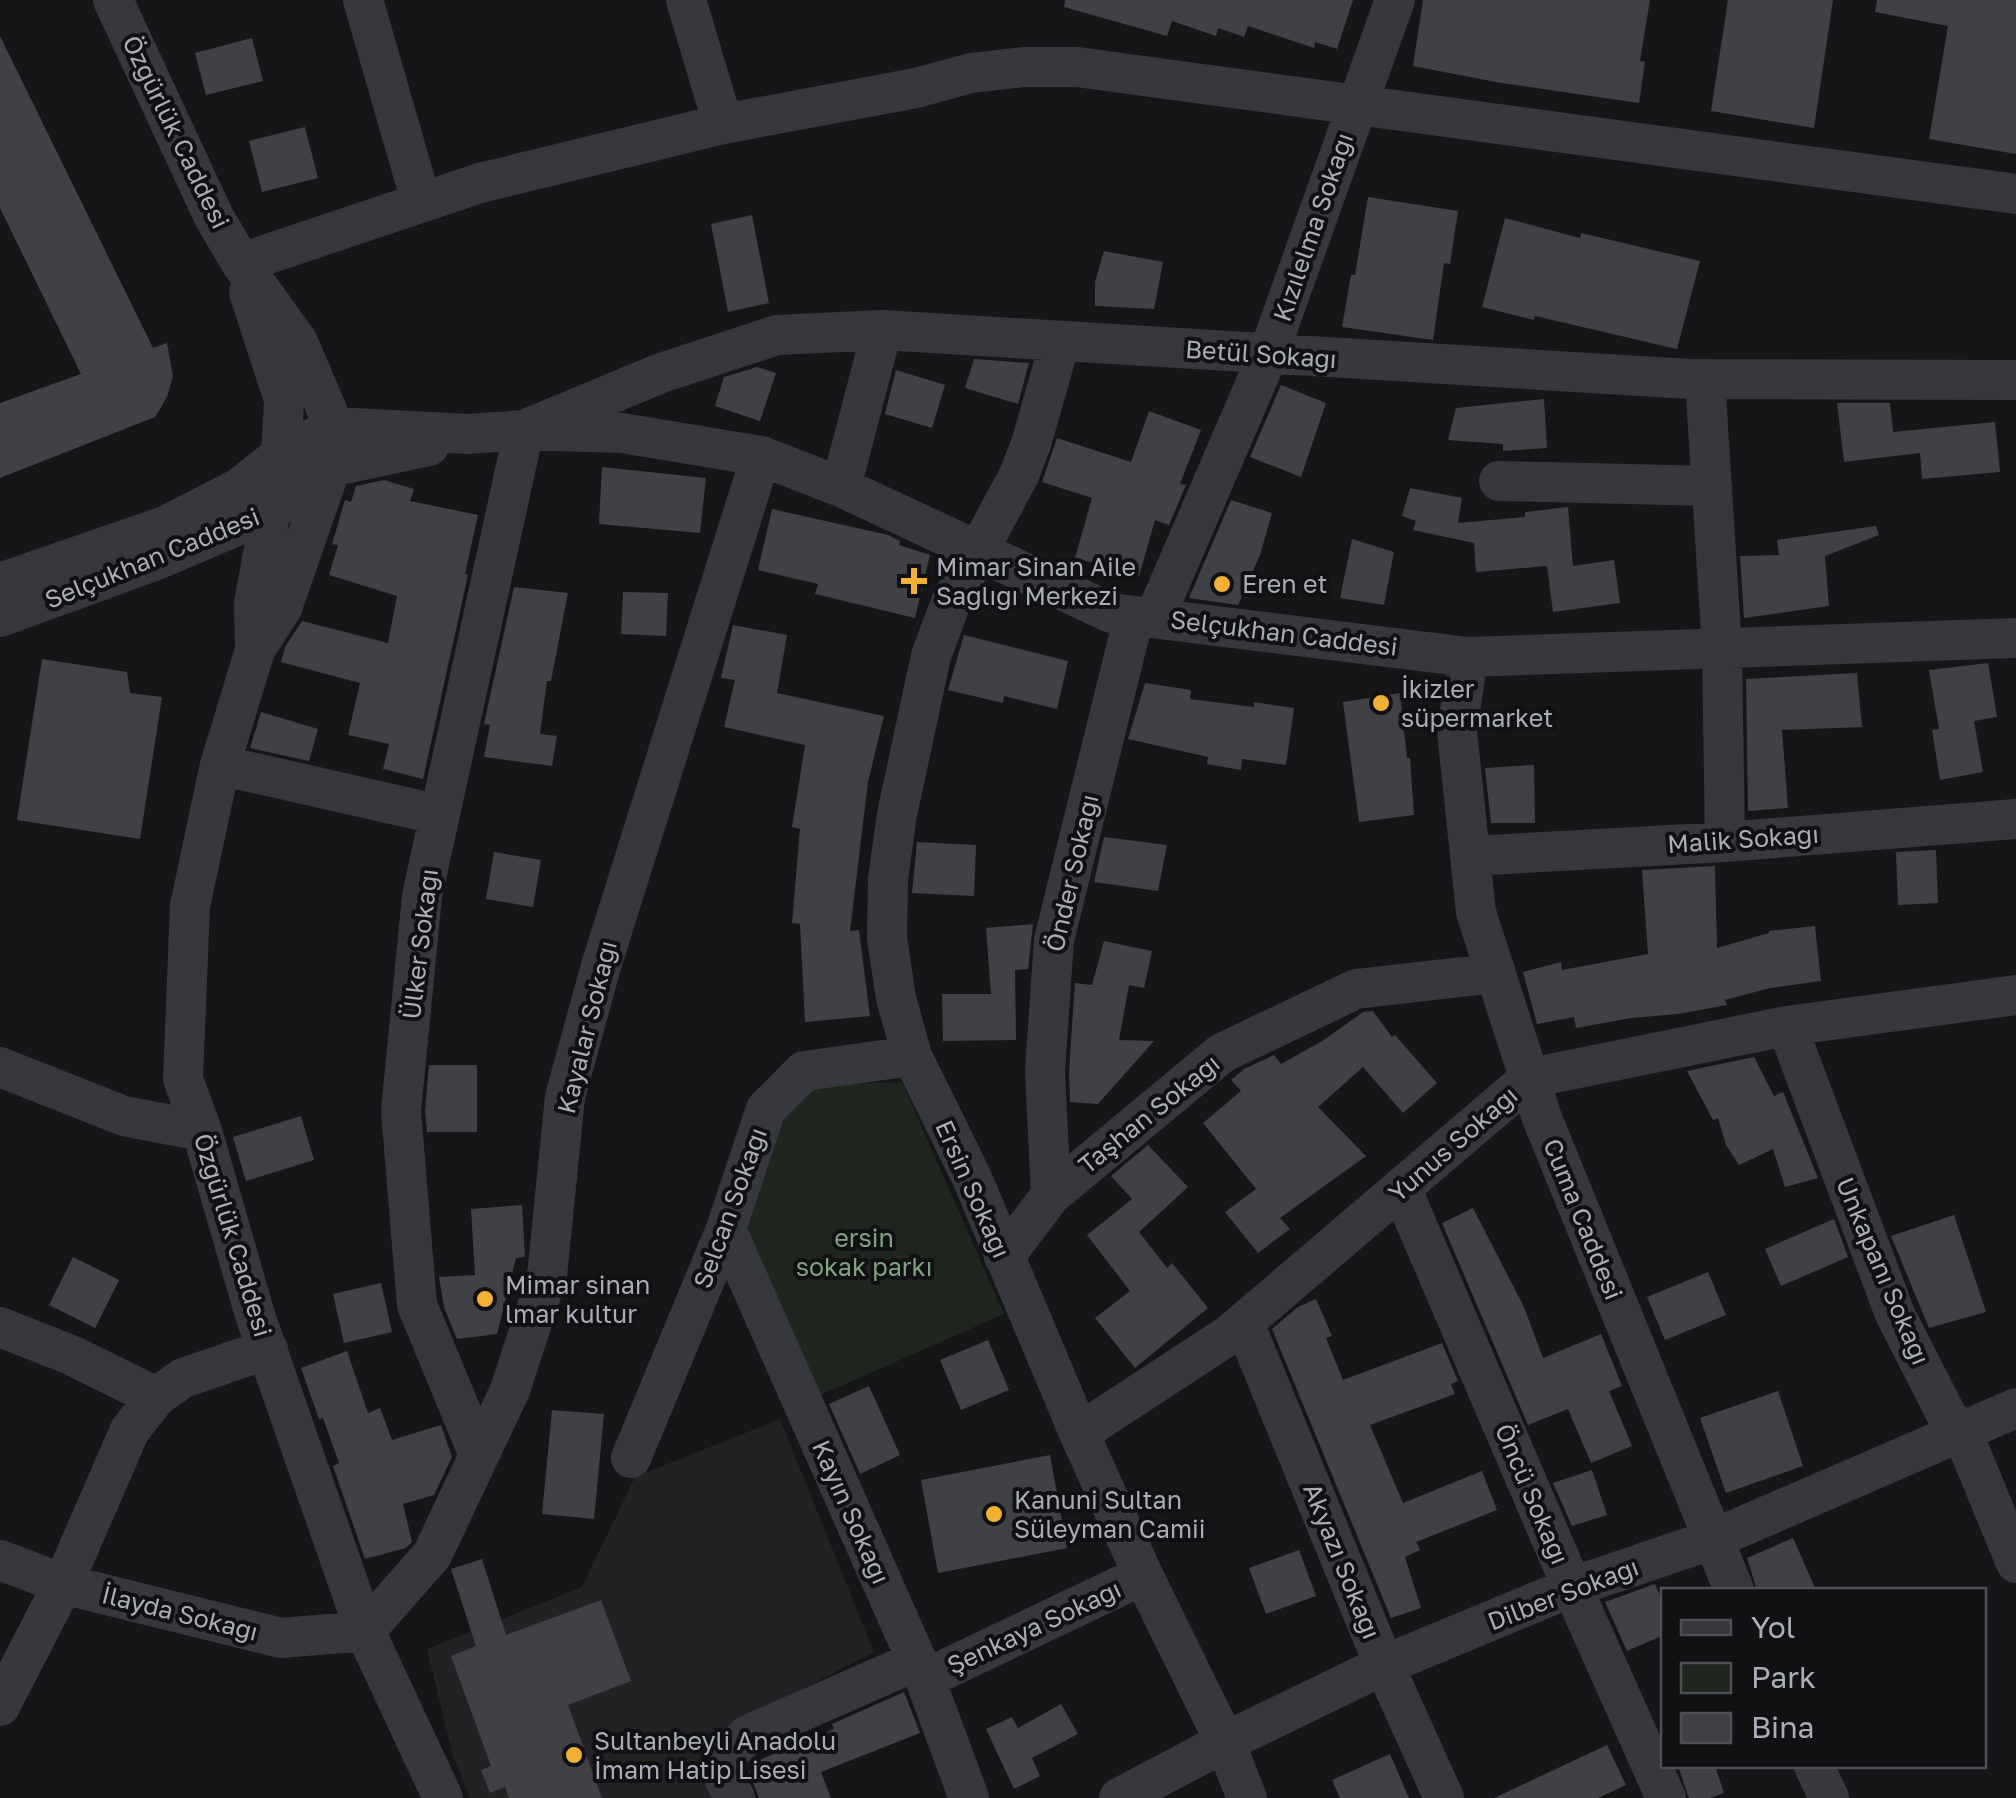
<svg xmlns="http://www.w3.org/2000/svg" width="2016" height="1798" font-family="'Golos Text',sans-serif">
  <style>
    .built { fill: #222225 }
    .green { fill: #1e261f }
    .building { fill: #404145 }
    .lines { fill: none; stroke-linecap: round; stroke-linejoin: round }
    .minor { stroke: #37383d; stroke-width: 40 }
    .poi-dot { fill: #f2b134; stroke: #111113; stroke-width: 4 }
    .labels { text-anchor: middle; stroke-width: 8; stroke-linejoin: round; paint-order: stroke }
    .street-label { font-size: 25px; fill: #a8adb8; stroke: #111113 }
    .poi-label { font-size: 25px; fill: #a8adb8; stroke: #111113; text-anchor: start }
    .park-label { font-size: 25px; fill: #7fa381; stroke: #111113 }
  </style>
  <rect width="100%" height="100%" fill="#161618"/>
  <path class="built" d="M780,1419L874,1652L714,1735L703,1769L717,1798H470L453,1756L427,1649L582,1587L635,1477Z"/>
  <path class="green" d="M902,1082L1004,1314L816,1397L740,1224L779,1112L811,1085Z"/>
  <path class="building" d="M1065,0H1353L1337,49L1315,42L1314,48L1248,26L1244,37L1218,28L1216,36L1172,21L1167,36L1064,7Z
    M1423,0H1650L1640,61L1645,62L1639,103L1501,83L1413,66Z
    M1728,0H1833L1814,128L1711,111Z
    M1877,0H2016V154L1929,139L1948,26L1875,12Z
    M0,36L153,348L167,343L173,376L167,397L155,417L0,478V403L81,374L0,208Z
    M252,38L263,81L206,95L195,53Z
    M305,127L318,178L262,192L249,141Z
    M1368,197L1458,211L1450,264L1444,263L1433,340L1342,327L1351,275H1355Z
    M752,215L769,303L728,312L711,224Z
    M1505,218L1580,238L1581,233L1700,261L1677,349L1535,316L1534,320L1482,307Z
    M1104,251L1163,262L1154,309L1095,306V282Z
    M974,359L1029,363L1018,404L965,388Z
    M757,367L776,373L760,421L715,406L724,377Z
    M896,370L945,385L932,428L885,414Z
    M1281,385L1326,403L1301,477L1250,457Z
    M1544,399L1547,448L1503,451V444L1448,440L1456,408Z
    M1837,403H1890L1893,432L1995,422L2000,472L1922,479L1920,453L1844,462Z
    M1149,411L1201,430L1180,484L1186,485L1169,525L1155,520L1139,576L1075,558L1092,498L1042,482L1057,438L1131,462Z
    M602,467L706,478L700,533L599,524Z
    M384,480L414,489L410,501L478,515L465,574L468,575L423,779L383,769L389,744L348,735L360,683L281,662L285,647L302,621L388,643L397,596L329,575L338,545L332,544L345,500L351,502L356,486Z
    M1410,488L1462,498L1458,523L1525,517V512L1568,507L1573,566L1614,560L1620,603L1553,612L1547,566L1476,572L1474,543L1413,530L1416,521L1402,516Z
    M1231,500L1272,513L1260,555L1238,605L1189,598Z
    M772,509L888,535L900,541L899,545L930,555L915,618L815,594L818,584L758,570Z
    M1876,526L1879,535L1825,556L1829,606L1744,618L1740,556L1779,555L1777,540Z
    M1352,539L1394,552L1384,605L1340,598Z
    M514,587L568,593L551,681H547L540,734L557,736L552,766L484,757L490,725L484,724Z
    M623,592L668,593L666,636L621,634Z
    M733,625L787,635L777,693L884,716L868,782L850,931L859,930L870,1016L805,1022L800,924L792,923L800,829L792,827L805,745L724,727L735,680L721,678Z
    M964,635L1068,661L1057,709L1004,696L1003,703L948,690Z
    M42,659L127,672L130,693L162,697L140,839L17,820Z
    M1988,663L1997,717L1974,721L1983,772L1940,780L1932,730L1939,729L1929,670Z
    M1857,673L1862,727L1782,730L1788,808L1748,811L1746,679Z
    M1145,683L1191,690L1190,699L1254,707V702L1294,708L1286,765L1242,759L1241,770L1207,764L1208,757L1128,739Z
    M1400,693L1407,758H1410L1414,815L1359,822L1343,702Z
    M261,712L318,729L309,761L250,748Z
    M1534,765L1535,823H1491L1485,768Z
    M1104,837L1167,845L1158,891L1094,882Z
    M917,842L976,845L974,896L912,893Z
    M1936,850L1938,903L1898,905L1896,852Z
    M494,852L541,860L533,907L486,899Z
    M1715,866L1717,948L1769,933V931L1815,926L1821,981L1770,988L1725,1000L1727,1005L1678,1014L1631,1018L1576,1028L1574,1017L1537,1024L1523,972L1561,962L1562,970L1648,954L1642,870Z
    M1033,924L1028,969L1015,970L1016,1040L943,1041L942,994H991L986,928Z
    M1104,941L1152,951L1144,988L1129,985L1119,1040L1154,1041L1098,1104L1070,1102L1069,1071L1075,983L1092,985Z
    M1373,1011L1392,1037L1395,1035L1437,1083L1403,1113L1363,1067L1318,1107L1366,1156L1280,1218L1290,1229L1258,1253L1225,1212L1256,1189L1203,1123L1241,1091L1231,1080L1244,1069L1274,1055L1281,1064L1324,1040L1363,1012Z
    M1754,1057L1774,1096L1783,1092L1818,1178L1785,1187L1773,1149L1739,1165L1726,1145L1718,1118L1713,1120L1687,1071Z
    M429,1065H477V1132H427L425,1111Z
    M301,1116L314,1160L246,1181L233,1137Z
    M1148,1145L1188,1187L1139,1232L1167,1268L1172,1263L1208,1308L1135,1368L1095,1318L1130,1291L1087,1235L1132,1199L1111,1176Z
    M522,1205L525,1257L516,1258L497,1334L457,1339L444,1307L439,1277L475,1275L471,1209Z
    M1473,1208L1524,1307L1543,1358L1601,1334L1622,1386L1609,1391L1632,1446L1591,1463L1568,1409L1528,1425L1442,1223Z
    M1954,1215L1986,1312L1929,1328L1891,1236Z
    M1834,1219L1848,1257L1781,1286L1765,1249Z
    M73,1257L119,1280L95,1328L49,1305Z
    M1708,1272L1726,1315L1665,1340L1647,1297Z
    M381,1283L392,1332L344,1343L333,1294Z
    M1316,1299L1332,1336L1326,1338L1343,1380L1442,1343L1458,1381L1451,1384L1455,1394L1370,1425L1403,1503L1482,1471L1497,1510L1416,1542L1420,1550L1405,1557L1421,1608L1391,1618L1272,1329L1298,1307Z
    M988,1340L1009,1390L961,1410L940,1360Z
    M347,1351L368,1413L380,1408L392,1440L441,1425L452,1457L434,1495L403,1504L412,1542L406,1548L365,1559L333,1466L339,1463L323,1418L319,1419L301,1368Z
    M869,1386L900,1455L860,1474L829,1404Z
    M1778,1391L1803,1466L1726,1493L1700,1418Z
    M552,1410L604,1414L594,1519L542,1514Z
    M1050,1455L1067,1548L938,1573L921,1480Z
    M1592,1470L1607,1515L1572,1526L1553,1483Z
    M1793,1538L1816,1590H1757L1747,1558Z
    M1299,1550L1316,1596L1266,1614L1249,1568Z
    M482,1559L506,1635L601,1600L631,1681L568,1705L602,1798H509L505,1787L490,1793L481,1770L491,1766L451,1656L476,1646L451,1569Z
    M1655,1584L1664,1604V1635L1627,1651L1605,1602Z
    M904,1692L920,1733L821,1772L831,1798H759L749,1772L754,1762L834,1729L832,1724Z
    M1061,1704L1078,1734L1032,1758L1040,1776L1014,1789L986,1729L1012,1717L1018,1728Z
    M1607,1745L1626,1785L1598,1798H1494Z
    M1390,1754L1409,1798H1340L1332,1780Z
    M1678,1766H1715L1724,1793L1710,1798H1689Z"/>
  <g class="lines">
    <path class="minor" d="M113,0L214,217L241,263L298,342L334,427L331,467L282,608L255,650L220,765L190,906L183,1079L202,1131L255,1315L365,1631L443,1798
      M363,0L421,201
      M686,0L723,124
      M241,263L480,183L723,124L916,88L971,73L1024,67H1077L2016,194
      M249,292L284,400L281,455L254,603L255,650
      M1060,342L1031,444L1019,475L951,602L931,656L897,814L888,879L887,938L896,998L912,1056L972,1178L1079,1433L1143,1575L1225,1742L1247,1798
      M1705,379L1722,649L1725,842
      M1499,481L1712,486
      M841,487L882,330
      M0,583L165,526L239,488L281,455L334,427L468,434L524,430L622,433L761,456L841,487L1111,613L1468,657L2016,638
      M0,617L154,561L272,511L331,467L429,446
      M1155,617L1268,355L1395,0
      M1468,657L1457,731L1476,912L1542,1118L1734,1590
      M220,765L440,815
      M1470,856L1725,842L2016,819
      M1787,1026L1895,1314L1948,1418L1962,1432L2016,1563
      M0,1067L124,1116L202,1131
      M1401,1188L1572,1587L1666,1798
      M1051,1195L1045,1071L1054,940L1134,616
      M726,1229L925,1679L969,1798
      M1004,1257L1051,1195L1222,1053L1356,989L1496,973
      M1244,1323L1384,1665L1444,1798
      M0,1327L71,1355L156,1397
      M1079,1433L1229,1335L1530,1078L1787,1026L2016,995
      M479,1455L417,1305L401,1111L422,896L524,430L661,373L777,335L882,330L1690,379L2016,380
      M631,1458L726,1229L766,1109L804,1071L912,1056
      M0,1560L63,1584L281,1638L365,1631L432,1555L510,1390L547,1276L565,1097L601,966L761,456
      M925,1679L1143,1575
      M0,1706L63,1584L130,1430L156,1397L183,1378L268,1349
      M1814,1766L1829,1798
      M735,1798L724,1778L728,1753L748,1735L916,1661
      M1119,1798L1225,1742L1384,1665L1572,1587L1711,1540L2016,1408"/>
  </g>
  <g class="poi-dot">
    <path d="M909 566h10v10h10v10h-10v10h-10v-10h-10v-10h10z"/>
    <circle cx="1222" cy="584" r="10"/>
    <circle cx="1381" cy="703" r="10"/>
    <circle cx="485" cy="1299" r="10"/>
    <circle cx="994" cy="1514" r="10"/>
    <circle cx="574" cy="1755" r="10"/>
  </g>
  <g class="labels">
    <g class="street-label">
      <text transform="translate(176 132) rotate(64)" y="9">Özgürlük Caddesi</text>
      <text transform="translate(1313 227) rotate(-71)" y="9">Kızılelma Sokağı</text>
      <text transform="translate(1261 354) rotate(4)" y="9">Betül Sokağı</text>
      <text transform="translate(152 558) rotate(-22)" y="9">Selçukhan Caddesi</text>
      <text transform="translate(1284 633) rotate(7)" y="9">Selçukhan Caddesi</text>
      <text transform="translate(1743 839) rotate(-4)" y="9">Malik Sokağı</text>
      <text transform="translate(1072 873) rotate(-77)" y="9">Önder Sokağı</text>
      <text transform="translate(420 944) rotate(-83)" y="9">Ülker Sokağı</text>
      <text transform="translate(587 1027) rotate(-76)" y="9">Kayalar Sokağı</text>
      <text transform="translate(1149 1114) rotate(-39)" y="9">Taşhan Sokağı</text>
      <text transform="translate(1453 1144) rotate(-41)" y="9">Yunus Sokağı</text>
      <text transform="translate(973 1189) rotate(66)" y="9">Ersin Sokağı</text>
      <text transform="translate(730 1208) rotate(-70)" y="9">Selcan Sokağı</text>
      <text transform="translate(1583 1219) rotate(68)" y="9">Cuma Caddesi</text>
      <text transform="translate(233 1235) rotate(73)" y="9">Özgürlük Caddesi</text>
      <text transform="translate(1883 1271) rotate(67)" y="9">Unkapanı Sokağı</text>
      <text transform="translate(1532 1494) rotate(67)" y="9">Öncü Sokağı</text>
      <text transform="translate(851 1512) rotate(66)" y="9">Kayın Sokağı</text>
      <text transform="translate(1342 1561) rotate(68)" y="9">Akyazı Sokağı</text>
      <text transform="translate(1563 1594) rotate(-21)" y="9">Dilber Sokağı</text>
      <text transform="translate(180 1613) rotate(14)" y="9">İlayda Sokağı</text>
      <text transform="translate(1034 1627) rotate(-25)" y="9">Şenkaya Sokağı</text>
    </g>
    <g class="poi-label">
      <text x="936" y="576">Mimar Sinan Aile<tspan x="936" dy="29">Sağlığı Merkezi</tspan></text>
      <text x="1242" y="593">Eren et</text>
      <text x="1401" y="698">İkizler<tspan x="1401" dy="29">süpermarket</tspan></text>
      <text x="505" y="1294">Mimar sinan<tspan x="505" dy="29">lmar kultur</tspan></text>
      <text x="1014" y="1509">Kanuni Sultan<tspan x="1014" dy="29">Süleyman Camii</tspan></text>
      <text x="594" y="1750">Sultanbeyli Anadolu<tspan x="594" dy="29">İmam Hatip Lisesi</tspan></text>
    </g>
    <g class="park-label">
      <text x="864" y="1247">ersin<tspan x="864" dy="29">sokak parkı</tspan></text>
    </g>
  </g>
  <rect x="1661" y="1588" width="325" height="180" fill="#111113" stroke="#4d4f55" stroke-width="2.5"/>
  <rect x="1681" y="1620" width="50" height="15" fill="#37383d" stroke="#4d4f55" stroke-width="2.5"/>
  <text x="1751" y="1638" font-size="30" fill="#a8adb8">Yol</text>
  <rect x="1681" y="1663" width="50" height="30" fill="#1e261f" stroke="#4d4f55" stroke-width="2.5"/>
  <text x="1751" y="1688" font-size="30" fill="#a8adb8">Park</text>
  <rect x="1681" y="1713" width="50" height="30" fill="#404145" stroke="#4d4f55" stroke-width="2.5"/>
  <text x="1751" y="1738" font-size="30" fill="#a8adb8">Bina</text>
</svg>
